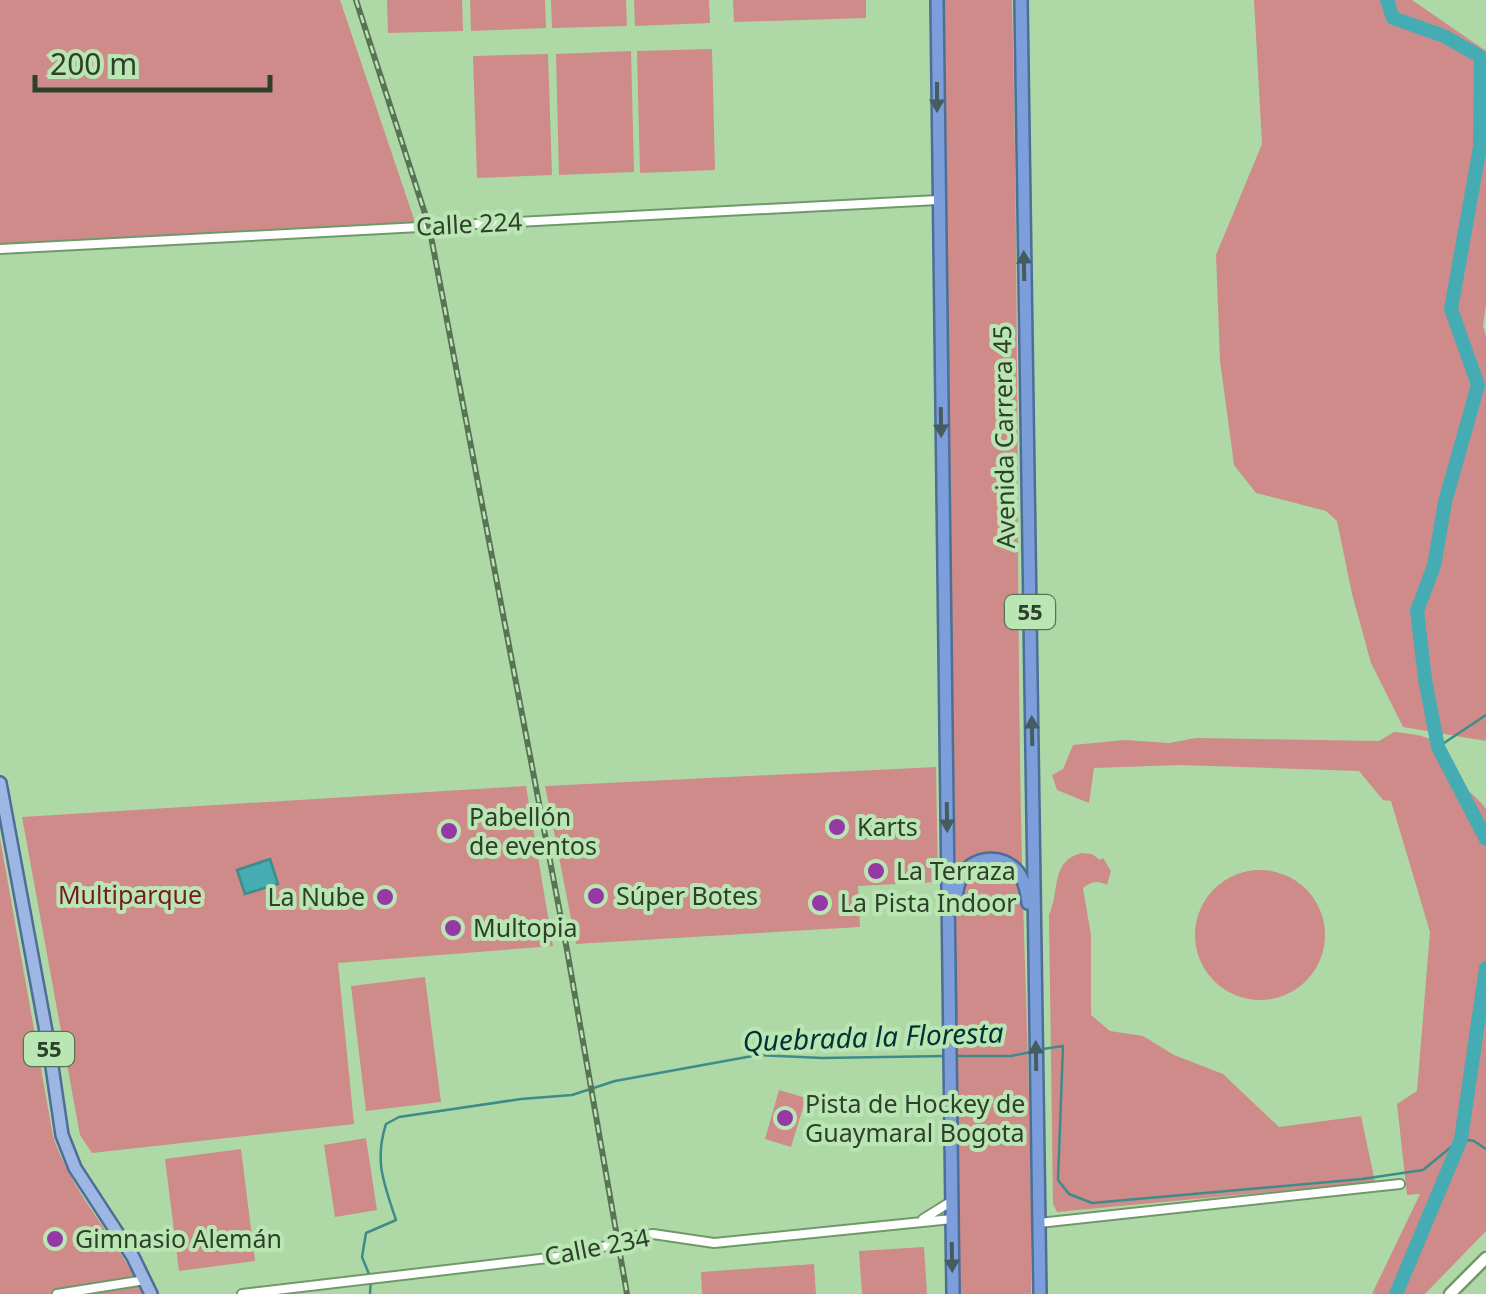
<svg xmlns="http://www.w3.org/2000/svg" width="1486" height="1294" font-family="'Noto Sans',sans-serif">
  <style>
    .green { fill: #cf8b89 }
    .water { fill: #45acb3; stroke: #3e8c8a; stroke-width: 2.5 }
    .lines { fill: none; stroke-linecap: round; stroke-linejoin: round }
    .stream { stroke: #3e8c8a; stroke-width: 2.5 }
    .river { stroke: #45acb3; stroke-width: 14 }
    .minor-casing { stroke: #70996a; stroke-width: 12 }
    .secondary-casing { stroke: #70996a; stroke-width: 15 }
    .primary-casing { stroke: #4c6e97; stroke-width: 16 }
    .trunk-casing { stroke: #4c6e97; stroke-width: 16 }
    .minor { stroke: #fff; stroke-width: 8 }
    .secondary { stroke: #fff; stroke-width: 10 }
    .primary { stroke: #9db6e3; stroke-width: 11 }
    .trunk { stroke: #7c9eda; stroke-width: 11 }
    .rail-casing { stroke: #597355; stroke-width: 6 }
    .rail { stroke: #bae6b4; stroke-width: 2.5; stroke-dasharray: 8; stroke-linecap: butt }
    .oneway { fill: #455c60 }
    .poi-dot { fill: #953aa5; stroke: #bae6b4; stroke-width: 4 }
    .labels { text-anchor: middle; stroke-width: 8; stroke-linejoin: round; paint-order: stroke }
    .shield { fill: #bae6b4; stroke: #587255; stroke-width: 2.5 }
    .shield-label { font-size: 22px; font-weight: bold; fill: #2e402c }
    .street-label { font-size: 25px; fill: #2e402c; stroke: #bae6b4 }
    .poi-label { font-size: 25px; fill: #2e402c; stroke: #bae6b4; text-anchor: start }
    .park-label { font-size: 25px; fill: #751b22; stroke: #bae6b4 }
    .water-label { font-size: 28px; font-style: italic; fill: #003235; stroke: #bae6b4 }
  </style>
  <rect width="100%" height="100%" fill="#aed9a7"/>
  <path class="green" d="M0 0H340L416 225 0 245Z
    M387 0H462L463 31 388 33Z
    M470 0H545L546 28 471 31Z
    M551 0H626L627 26 552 28Z
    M634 0H709L710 23 635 26Z
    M733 0H866V18L734 22Z
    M942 0H1012C1019 272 1016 545 1021 817 1024 976 1033 1135 1031 1294H958L956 908Z
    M1254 0H1412L1486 51V305L1483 326 1486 336V741L1403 727 1371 663 1352 594 1337 521 1326 511 1256 493 1234 465 1220 361 1216 255 1262 144Z
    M712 49 715 170 640 173 637 51Z
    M631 51 634 172 559 175 556 54Z
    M548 54 552 175 477 178 473 56Z
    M1394 732C1455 737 1433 750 1464 786 1471 794 1480 800 1486 809V1231L1425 1294H1372L1420 1194 1407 1195 1397 1104 1417 1091 1430 932 1391 801 1383 800 1359 771 1180 765 1094 768 1089 803 1057 790 1052 775 1063 769 1073 745 1125 740 1169 743 1196 738 1379 741Z
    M936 767 938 882 858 886 860 927 576 944 545 786Z
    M526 786 553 946 338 963 354 1124 92 1153 80 1135 22 817Z
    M0 838 53 1136C72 1195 118 1238 143 1294H0Z
    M1081 853 1092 854 1100 860 1103 858 1111 871 1107 885C1098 880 1091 881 1083 888L1091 935V1015L1110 1031 1143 1036 1174 1055 1223 1074 1279 1127 1361 1116 1375 1182 1057 1212 1053 1204 1049 915C1060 891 1050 862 1081 853Z
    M1195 935a65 65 0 1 1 130 0a65 65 0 1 1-130 0Z
    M425 977 441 1102 366 1111 351 986Z
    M779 1090 806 1098 791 1147 765 1139Z
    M366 1138 377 1210 335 1217 324 1145Z
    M241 1149 255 1261 179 1271 165 1159Z
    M924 1247 927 1294H862L859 1251Z
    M814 1264 816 1294H702L701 1272Z"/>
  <path class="water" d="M270 859 278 884 245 894 237 870Z"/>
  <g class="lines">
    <path class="stream" d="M1438 747 1486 715
      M1043 1049 1063 1046 1058 1180 1069 1194 1092 1203 1362 1179 1423 1170 1461 1139 1474 1141 1486 1149
      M954 1056H1011L1031 1052
      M370 1294 371 1279 362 1257 366 1233 396 1220C384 1184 374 1161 386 1124L399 1117 521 1099 572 1095 615 1081 758 1055 822 1058 946 1056"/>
    <path class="river" d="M1387 0 1393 18 1444 36 1481 57 1480 147 1451 309 1478 385 1445 502 1434 566 1417 611 1425 679 1438 747 1486 839
      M1396 1294 1461 1139 1486 968"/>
    <defs>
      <path id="minor" d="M0 249 938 200
        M923 1219 952 1201
        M1039 1223 1400 1184
        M57 1294 145 1280
        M242 1294 582 1254 635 1236 653 1234 714 1243 952 1219"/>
      <path id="secondary" d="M1450 1294 1486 1258"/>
      <path id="primary" d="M0 783 50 1053 62 1135 75 1168 133 1257 151 1294"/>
      <path id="trunk" d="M937 0 953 1294
        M1021 0 1040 1294
        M954 907C956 896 957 885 962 875 974 855 1004 854 1018 872 1025 881 1027 892 1028 903"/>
    </defs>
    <use href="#minor" class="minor-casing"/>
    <use href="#secondary" class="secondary-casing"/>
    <use href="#primary" class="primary-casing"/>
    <use href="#trunk" class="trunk-casing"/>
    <use href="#minor" class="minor"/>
    <use href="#secondary" class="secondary"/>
    <use href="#primary" class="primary"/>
    <use href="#trunk" class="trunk"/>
    <defs>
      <path id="rail" d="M356 0 429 226 567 950 627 1294"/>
    </defs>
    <use href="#rail" class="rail-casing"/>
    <use href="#rail" class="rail"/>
  </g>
  <defs><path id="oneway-solid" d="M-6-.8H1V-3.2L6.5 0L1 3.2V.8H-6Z" transform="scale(2.5)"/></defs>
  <g class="oneway">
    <use href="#oneway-solid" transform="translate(937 97) rotate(90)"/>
    <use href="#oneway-solid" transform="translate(1024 266) rotate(-91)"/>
    <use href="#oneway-solid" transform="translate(941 422) rotate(89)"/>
    <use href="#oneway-solid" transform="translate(1032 731) rotate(-91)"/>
    <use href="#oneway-solid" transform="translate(947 817) rotate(89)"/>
    <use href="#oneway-solid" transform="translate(1036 1056) rotate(-91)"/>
    <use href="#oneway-solid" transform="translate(952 1257) rotate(89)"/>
  </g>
  <g class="poi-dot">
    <circle cx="837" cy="827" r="10"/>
    <circle cx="449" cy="831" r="10"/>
    <circle cx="876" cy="871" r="10"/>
    <circle cx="596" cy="896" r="10"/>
    <circle cx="385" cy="897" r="10"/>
    <circle cx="820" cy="903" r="10"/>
    <circle cx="453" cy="928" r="10"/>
    <circle cx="785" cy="1118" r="10"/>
    <circle cx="55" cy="1239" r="10"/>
  </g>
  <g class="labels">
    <g class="shield">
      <rect x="1005" y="595" width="50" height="34" rx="8"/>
      <rect x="24" y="1032" width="50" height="34" rx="8"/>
    </g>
    <g class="shield-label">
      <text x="1030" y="620">55</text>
      <text x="49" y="1057">55</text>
    </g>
    <g class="street-label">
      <text transform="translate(469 224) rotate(-3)" y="9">Calle 224</text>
      <text transform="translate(1004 437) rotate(-91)" y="9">Avenida Carrera 45</text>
      <text transform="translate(597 1247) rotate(-11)" y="9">Calle 234</text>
    </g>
    <g class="poi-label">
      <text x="469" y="826">Pabellón<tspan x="469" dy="29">de eventos</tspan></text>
      <text x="857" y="836">Karts</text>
      <text x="896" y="880">La Terraza</text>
      <text x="616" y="905">Súper Botes</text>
      <text x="365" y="906" text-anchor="end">La Nube</text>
      <text x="840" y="912">La Pista Indoor</text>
      <text x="473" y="937">Multopia</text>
      <text x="805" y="1113">Pista de Hockey de<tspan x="805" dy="29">Guaymaral Bogota</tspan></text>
      <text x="75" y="1248">Gimnasio Alemán</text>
    </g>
    <g class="park-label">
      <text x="130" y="904">Multiparque</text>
    </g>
    <g class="water-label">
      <text transform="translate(873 1037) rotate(-2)" y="10">Quebrada la Floresta</text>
    </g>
  </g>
  <path d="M35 75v15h235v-15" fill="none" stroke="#2e402c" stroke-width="5"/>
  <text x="50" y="75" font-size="30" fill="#2e402c" stroke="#bae6b4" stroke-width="8" paint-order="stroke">200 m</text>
</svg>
